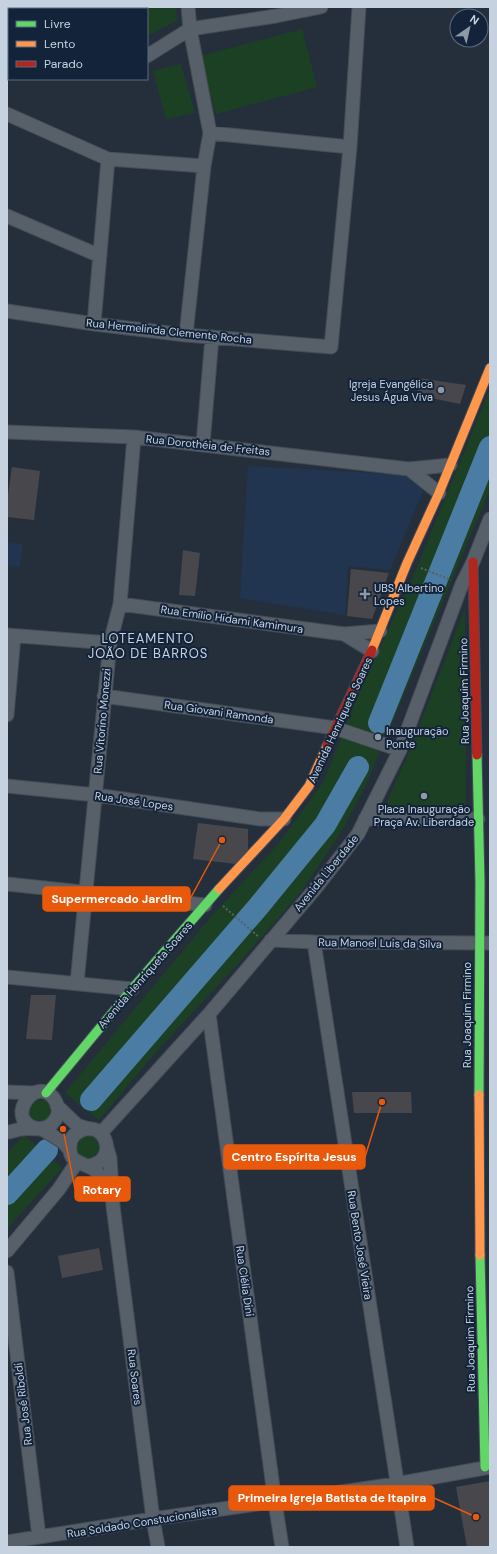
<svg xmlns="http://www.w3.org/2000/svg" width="497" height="1554" font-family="'DM Sans',sans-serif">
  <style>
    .built { fill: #213550 }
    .green { fill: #1c4023 }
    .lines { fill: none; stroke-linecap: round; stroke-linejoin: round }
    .river { stroke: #4a7ca4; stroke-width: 22 }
    .building { fill: #48484c }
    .street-casing { stroke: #444c57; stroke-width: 15 }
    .fast-casing { stroke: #444c57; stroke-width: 11 }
    .slow-casing { stroke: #444c57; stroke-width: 11 }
    .jam-casing { stroke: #444c57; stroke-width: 11 }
    .path { stroke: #575f67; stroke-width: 2; stroke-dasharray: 2 2; stroke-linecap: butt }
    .street { stroke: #575f68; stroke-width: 13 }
    .fast { stroke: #63d668; stroke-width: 9 }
    .slow { stroke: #ff974d; stroke-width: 9 }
    .jam { stroke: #b3261e; stroke-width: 9 }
    .poi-dot { fill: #8e99a7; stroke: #13243a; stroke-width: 1.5 }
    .labels { text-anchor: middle; stroke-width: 4; stroke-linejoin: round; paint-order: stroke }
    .street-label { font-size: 11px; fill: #c7d2e1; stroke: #13243a }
    .poi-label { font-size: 11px; fill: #c7d2e1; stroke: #13243a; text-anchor: start }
    .quarter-label { font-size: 13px; letter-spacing: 1px; fill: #c7d2e1; stroke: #13243a }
    .leader { fill: none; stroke: #e8590c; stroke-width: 1.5 }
    .callout-dot { fill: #e8590c; stroke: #13243a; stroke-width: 1.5 }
    .callout { fill: #e8590c; stroke: #e8590c; stroke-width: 1.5 }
    .callout-label { font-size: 12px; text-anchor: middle; font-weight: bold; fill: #fff }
  </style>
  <rect width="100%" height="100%" fill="#252f3c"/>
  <path class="built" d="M248 466 410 475 420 481 423 491 390 570 348 566 345 615 240 598Z
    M7 542 23 544 20 567 7 565Z"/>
  <path class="green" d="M115 7H175L178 20 147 36V9H114Z
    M302 29 317 87 216 114 200 56Z
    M181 64 195 113 166 119 153 71Z
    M490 389V489L366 785 341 832 301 892 246 955 155 1053 99 1120 65 1093 210 918 280 842 324 781 361 689 416 570Z
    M465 608 466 809 383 810 409 753Z
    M29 1111a11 11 0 1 1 22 0a11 11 0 1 1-22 0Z
    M24 1135 62 1168 7 1229V1154Z
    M77 1147a11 11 0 1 1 22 0a11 11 0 1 1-22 0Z"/>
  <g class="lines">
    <path class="river" d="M379 723 490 447
      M91 1100 258 907 325 825 358 767
      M7 1194 47 1150"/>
  </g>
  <path class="building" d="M418 378 466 385 460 404 417 395Z
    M12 467 40 471 34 520 7 517V501Z
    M183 550 200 553 195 596 179 595Z
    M351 569 389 573 372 619 347 616Z
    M198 823 248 829V851L236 864 193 859Z
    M31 995H56L52 1040 26 1039Z
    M352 1092H411L412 1113H354Z
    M99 1248 103 1270 62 1278 58 1256Z
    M490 1481V1547H467L456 1487Z"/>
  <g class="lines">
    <defs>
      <path id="street" d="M7 21 9 22
        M147 56 190 29 276 16 321 7
        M7 114 108 159 204 166
        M210 133 350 147
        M7 216 100 256
        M7 311 94 324 186 335 331 347 350 147 359 7
        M94 324 108 159
        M186 335 204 166 210 133 190 29 188 7
        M7 432 134 437 409 469 450 465
        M203 444 212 337
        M409 469 439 493
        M120 604 344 634 380 631
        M344 634 372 651
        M7 635 110 643
        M104 696 335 728 400 750
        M7 715 14 636
        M7 786 96 795 260 819H284
        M365 819H478
        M7 884 205 905
        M271 940 314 942 490 943
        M314 942 407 1547
        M7 977 132 989
        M77 983 110 643 120 604 134 437
        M209 1014 275 1502 282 1547
        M7 1092 34 1093
        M57 1106 77 1125 89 1129
        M42 1129 63 1142 70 1150
        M9 1132C13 1131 17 1130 21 1129 34 1127 47 1133 55 1120 59 1115 59 1108 56 1102 38 1069 0 1122 39 1129
        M101 1133 209 1014 315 889 358 834 400 750 462 584 473 562 490 519
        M107 1148 110 1158 113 1206 153 1519 158 1547
        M88 1166C121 1161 105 1118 80 1131 74 1134 70 1139 70 1146 68 1165 86 1162 96 1171 103 1178 106 1186 109 1195
        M7 1251 59 1189 77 1162
        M7 1272 39 1537
        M7 1542 153 1519 396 1484 490 1467"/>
      <path id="fast" d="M477 755 480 882 479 1095
        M46 1093 132 989 219 889
        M480 1255 485 1467"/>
      <path id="slow" d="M372 650 407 563 439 493 490 368
        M219 889 284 819 309 786 327 746
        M479 1095 480 1255"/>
      <path id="jam" d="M473 562 477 755
        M327 746 372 650"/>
    </defs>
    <use href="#street" class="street-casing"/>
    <use href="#fast" class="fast-casing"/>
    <use href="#slow" class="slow-casing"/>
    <use href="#jam" class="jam-casing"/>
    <path class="path" d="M421 568 451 580
      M223 906 259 937"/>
    <use href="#street" class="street"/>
    <use href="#fast" class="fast"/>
    <use href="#slow" class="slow"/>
    <use href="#jam" class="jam"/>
  </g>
  <g class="poi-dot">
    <circle cx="441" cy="390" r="4"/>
    <path d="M363 588h4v4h4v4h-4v4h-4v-4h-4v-4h4z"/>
    <circle cx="378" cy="737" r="4"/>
    <circle cx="424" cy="796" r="4"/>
  </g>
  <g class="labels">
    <g class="street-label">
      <text transform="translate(169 331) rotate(6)" y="4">Rua Hermelinda Clemente Rocha</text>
      <text transform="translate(208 445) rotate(6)" y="4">Rua Dorothéia de Freitas</text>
      <text transform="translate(232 619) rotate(8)" y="4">Rua Emílio Hidami Kamimura</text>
      <text transform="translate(464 691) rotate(-91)" y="4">Rua Joaquim Firmino</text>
      <text transform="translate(219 712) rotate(8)" y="4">Rua Giovani Ramonda</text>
      <text transform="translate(340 720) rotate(-65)" y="4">Avenida Henriqueta Soares</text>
      <text transform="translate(102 721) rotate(-85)" y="4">Rua Vitorino Monezzi</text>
      <text transform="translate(134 801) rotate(8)" y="4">Rua José Lopes</text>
      <text transform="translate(326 873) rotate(-51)" y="4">Avenida Liberdade</text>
      <text transform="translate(380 943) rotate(1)" y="4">Rua Manoel Luis da Silva</text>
      <text transform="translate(145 975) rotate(-49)" y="4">Avenida Henriqueta Soares</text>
      <text transform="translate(467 1015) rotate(-90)" y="4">Rua Joaquim Firmino</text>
      <text transform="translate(360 1245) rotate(81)" y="4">Rua Bento José Vieira</text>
      <text transform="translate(245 1281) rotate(82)" y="4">Rua Clélia Dini</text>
      <text transform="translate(470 1339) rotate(-91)" y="4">Rua Joaquim Firmino</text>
      <text transform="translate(135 1377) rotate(83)" y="4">Rua Soares</text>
      <text transform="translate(23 1404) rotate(-97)" y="4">Rua José Riboldi</text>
      <text transform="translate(142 1522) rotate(-9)" y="4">Rua Soldado Constucionalista</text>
    </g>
    <g class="poi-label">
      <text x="433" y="388" text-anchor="end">Igreja Evangélica<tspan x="433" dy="13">Jesus Água Viva</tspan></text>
      <text x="374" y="592">UBS Albertino<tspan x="374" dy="13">Lopes</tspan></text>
      <text x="386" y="735">Inauguração<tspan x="386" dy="13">Ponte</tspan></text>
      <text x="424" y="813" text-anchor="middle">Placa Inauguração<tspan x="424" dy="13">Praça Av. Liberdade</tspan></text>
    </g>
    <g class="quarter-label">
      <text x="148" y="643">LOTEAMENTO<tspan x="148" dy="15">JOÃO DE BARROS</tspan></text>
    </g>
  </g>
  <path class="leader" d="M222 840L190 899M382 1102L365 1157M63 1129L75 1189M476 1517L434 1498"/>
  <g class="callout-dot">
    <circle cx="222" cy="840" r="4"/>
    <circle cx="382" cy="1102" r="4"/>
    <circle cx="63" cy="1129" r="4"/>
    <circle cx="476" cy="1517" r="4"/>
  </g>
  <g class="callout">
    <rect x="43" y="887" width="147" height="24" rx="4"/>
    <rect x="224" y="1145" width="141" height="24" rx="4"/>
    <rect x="75" y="1177" width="55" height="24" rx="4"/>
    <rect x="229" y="1486" width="205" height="24" rx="4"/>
  </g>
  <g class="callout-label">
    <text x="117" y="903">Supermercado Jardim</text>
    <text x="294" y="1161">Centro Espírita Jesus</text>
    <text x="102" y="1194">Rotary</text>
    <text x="332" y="1502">Primeira Igreja Batista de Itapira</text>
  </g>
  <rect width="497" height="1554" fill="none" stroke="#c7d2e1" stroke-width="16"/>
  <rect x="8" y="8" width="140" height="72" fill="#13243a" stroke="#5b6a7d"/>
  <rect x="16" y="21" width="20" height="6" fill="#63d668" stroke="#5b6a7d"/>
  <text x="44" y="28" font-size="12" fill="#c7d2e1">Livre</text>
  <rect x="16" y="41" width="20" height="6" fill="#ff974d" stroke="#5b6a7d"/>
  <text x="44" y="48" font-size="12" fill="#c7d2e1">Lento</text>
  <rect x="16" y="61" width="20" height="6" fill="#b3261e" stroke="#5b6a7d"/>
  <text x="44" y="68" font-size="12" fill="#c7d2e1">Parado</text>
  <g transform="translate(469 28) rotate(34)"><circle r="19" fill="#13243a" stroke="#5b6a7d"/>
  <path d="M0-3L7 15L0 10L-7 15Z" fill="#8e99a7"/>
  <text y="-6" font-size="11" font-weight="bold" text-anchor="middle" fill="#c7d2e1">N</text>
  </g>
</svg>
